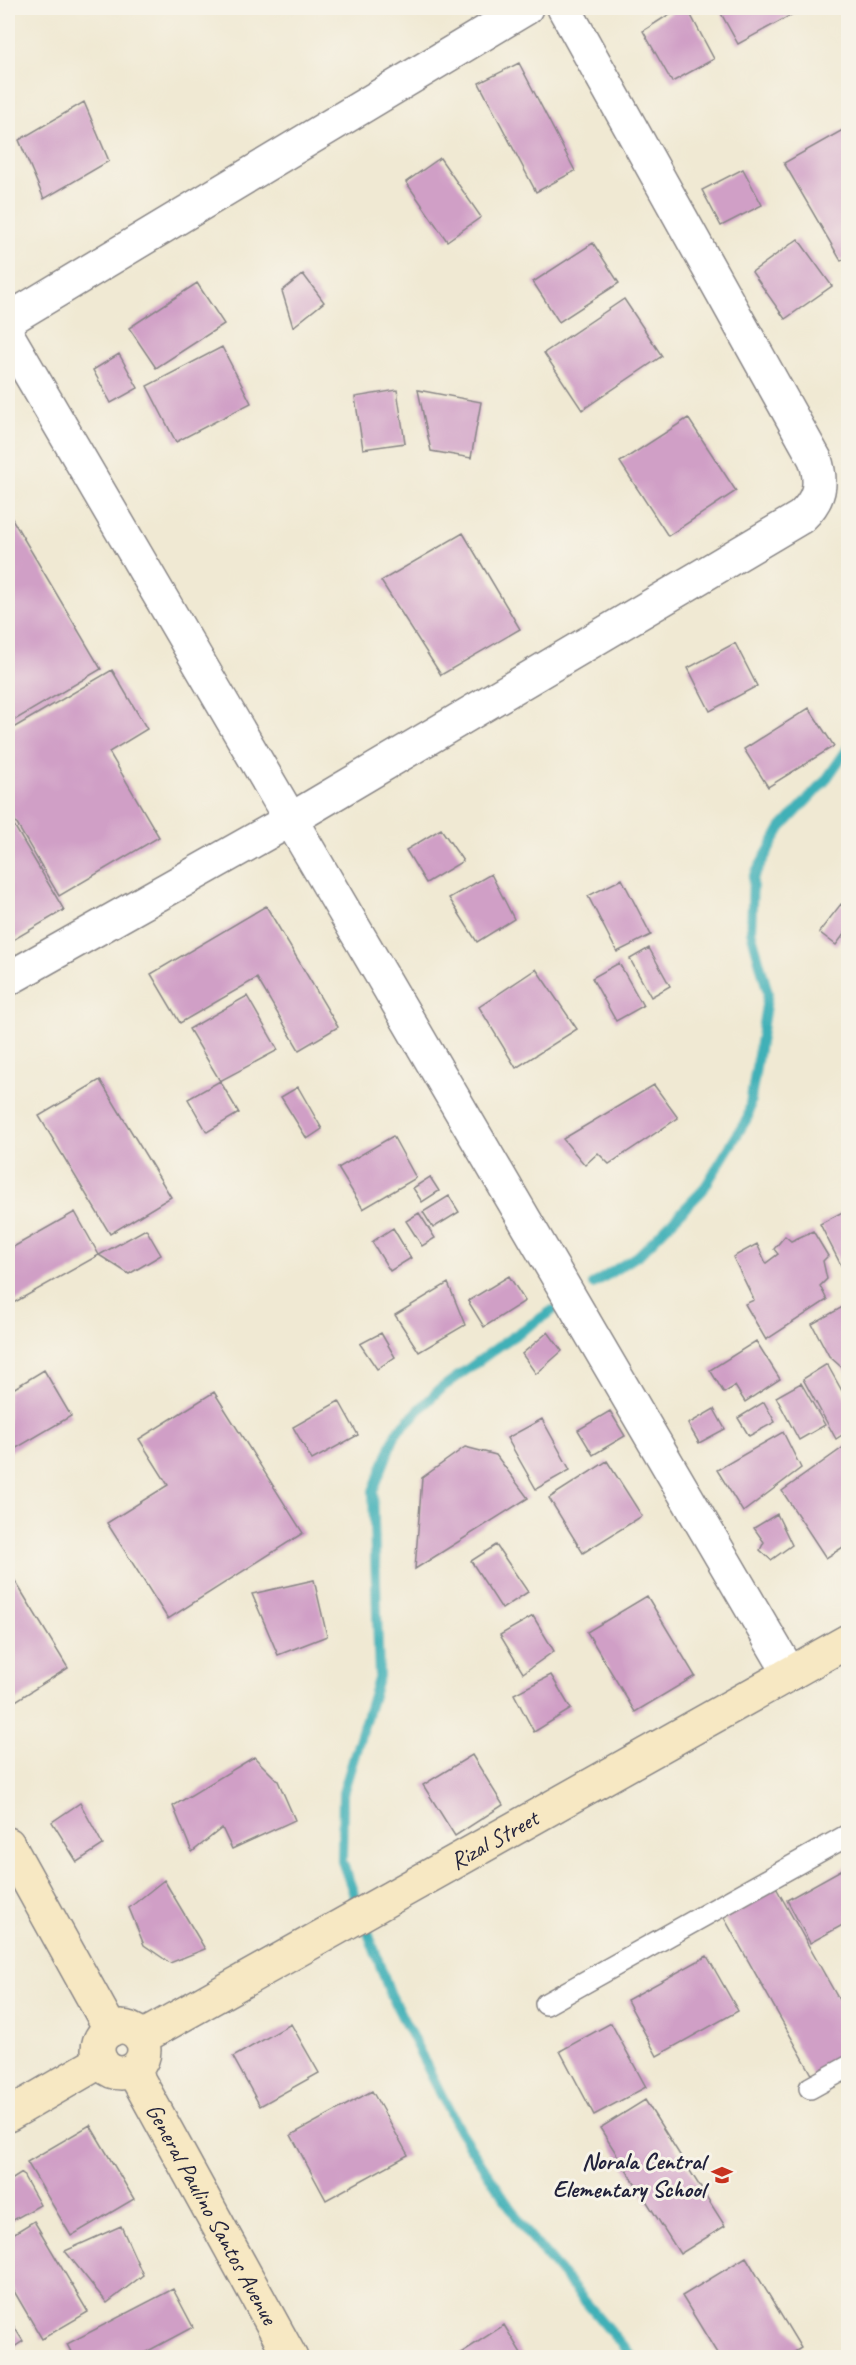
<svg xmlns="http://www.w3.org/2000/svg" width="856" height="2365" font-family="Caveat,sans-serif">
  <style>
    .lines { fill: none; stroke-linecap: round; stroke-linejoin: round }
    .stream { stroke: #3fb0b7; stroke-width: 10 }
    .building { fill: #d09fc6 }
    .lane-casing { stroke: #898687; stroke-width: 24 }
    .street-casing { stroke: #898687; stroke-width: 36 }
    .secondary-casing { stroke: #898687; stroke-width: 36 }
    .lane { stroke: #fff; stroke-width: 21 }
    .street { stroke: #fff; stroke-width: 33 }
    .secondary { stroke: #f7e8c3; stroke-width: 33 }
    .labels { text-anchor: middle; stroke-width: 6; stroke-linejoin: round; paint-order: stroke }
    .street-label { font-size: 24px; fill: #22223b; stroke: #f7f3e8 }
    .poi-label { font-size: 24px; font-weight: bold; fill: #22223b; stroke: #f7f3e8; text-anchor: end }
  </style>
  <rect width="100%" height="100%" fill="#f7f3e8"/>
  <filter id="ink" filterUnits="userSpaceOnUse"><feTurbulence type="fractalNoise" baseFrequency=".0167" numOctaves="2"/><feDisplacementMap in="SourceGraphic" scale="12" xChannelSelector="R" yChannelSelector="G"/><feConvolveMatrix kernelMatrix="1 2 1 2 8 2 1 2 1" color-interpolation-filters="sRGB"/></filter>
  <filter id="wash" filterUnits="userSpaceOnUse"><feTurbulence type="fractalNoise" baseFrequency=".008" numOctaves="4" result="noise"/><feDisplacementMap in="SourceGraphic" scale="24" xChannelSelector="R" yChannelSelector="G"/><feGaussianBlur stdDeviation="1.35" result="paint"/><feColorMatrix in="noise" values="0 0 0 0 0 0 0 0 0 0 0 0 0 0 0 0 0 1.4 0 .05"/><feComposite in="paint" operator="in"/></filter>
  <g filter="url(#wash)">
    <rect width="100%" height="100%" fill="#f0e9d3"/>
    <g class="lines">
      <path class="stream" d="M593 1284 640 1254 703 1190 748 1117 768 993 751 931 753 878 781 828 825 781 848 748
        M553 1310 502 1344 439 1390 396 1433 373 1491 379 1676 343 1793 342 1861 390 1993 459 2130 528 2234 633 2358"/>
    </g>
    <g id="blocks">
      <path class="building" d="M8 8H20L11 13Z
        M679 8H687L714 59 672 82 643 31Z
        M718 8H804L738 44Z
        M519 63 575 171 536 192 479 83Z
        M84 102 109 161 44 199 19 140Z
        M848 127V256L841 261 784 163Z
        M440 158 481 217 447 241 406 182Z
        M743 169 762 205 721 226 702 190Z
        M798 239 832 286 785 319 752 272Z
        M593 243 619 283 559 322 533 282Z
        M303 274 324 302 293 327 282 291Z
        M197 283 224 324 156 368 129 328Z
        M624 299 662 356 582 410 544 353Z
        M222 347 251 403 176 442 147 386Z
        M119 354 138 388 111 403 93 370Z
        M397 390 405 443 363 449 355 397Z
        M418 390 481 402 471 458 431 451Z
        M688 418 736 491 668 536 620 462Z
        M8 512 101 669 8 724Z
        M463 533 520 629 441 675 381 581Z
        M735 643 757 686 710 711 688 668Z
        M112 670 147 729 109 752 159 837 59 896 8 809V731Z
        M809 708 834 746 768 787 744 749Z
        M8 815 64 910 8 943Z
        M441 829 463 861 426 883 406 850Z
        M491 874 514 919 477 942 449 898Z
        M622 879 651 935 617 952 588 896Z
        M841 904 848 910V929L836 945 819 932Z
        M266 906 338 1027 299 1050 257 978 180 1023 151 974Z
        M649 948 670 986 651 997 630 959Z
        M619 963 643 1006 616 1021 592 978Z
        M536 969 577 1029 516 1068 479 1007Z
        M247 996 278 1050 220 1081 189 1029Z
        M100 1080 171 1197 110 1234 39 1116Z
        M220 1081 239 1113 207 1132 188 1099Z
        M654 1085 678 1118 609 1164 598 1153 585 1165 563 1139Z
        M298 1087 322 1129 307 1139 281 1097Z
        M393 1136 416 1178 363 1209 338 1168Z
        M430 1177 439 1191 422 1202 413 1188Z
        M449 1196 459 1212 433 1228 423 1212Z
        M848 1209V1268L844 1271 820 1224Z
        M75 1212 99 1255 8 1306V1250Z
        M419 1213 435 1238 422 1246 406 1221Z
        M393 1228 411 1258 390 1271 372 1242Z
        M146 1229 161 1255 129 1274 99 1255Z
        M813 1231 828 1256 823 1261 827 1279 820 1286 827 1300 766 1340 745 1304 754 1300 733 1257 757 1244 766 1263 778 1254 774 1249 785 1236 791 1241Z
        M509 1276 525 1301 484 1327 468 1301Z
        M448 1283 465 1325 419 1352 395 1315Z
        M848 1304V1373L829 1356 812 1324Z
        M548 1332 562 1351 536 1374 522 1354Z
        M381 1333 395 1357 377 1369 360 1344Z
        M756 1341 780 1379 745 1402 735 1386 724 1393 710 1370Z
        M827 1364 846 1398 848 1397V1431L836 1439 803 1379Z
        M44 1370 71 1416 8 1453V1392Z
        M801 1383 825 1425 799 1440 776 1397Z
        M214 1392 303 1533 168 1619 107 1523 168 1485 139 1439Z
        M339 1401 358 1435 312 1460 293 1427Z
        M764 1402 775 1422 749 1436 738 1418Z
        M714 1409 725 1429 699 1443 688 1424Z
        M610 1411 625 1436 593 1455 578 1430Z
        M542 1419 570 1470 536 1489 507 1438Z
        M783 1432 801 1468 743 1512 717 1470Z
        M848 1444V1544L826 1558 782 1491Z
        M465 1447 496 1455 528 1498 415 1569 422 1478Z
        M607 1461 642 1516 583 1553 549 1498Z
        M777 1514 792 1545 771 1560 760 1550 764 1542 754 1528Z
        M496 1545 528 1592 502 1609 471 1561Z
        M12 1576 68 1668 11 1704 8 1697V1578Z
        M314 1580 327 1636 278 1655 252 1594Z
        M647 1596 695 1676 635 1712 587 1632Z
        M533 1616 554 1651 523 1673 500 1635Z
        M551 1675 571 1709 534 1732 514 1694Z
        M472 1755 503 1805 455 1836 423 1785Z
        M254 1757 278 1781 295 1820 232 1849 222 1828 192 1852 173 1806Z
        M80 1803 103 1845 77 1862 52 1822Z
        M848 1866V1922L810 1943 787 1900Z
        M164 1880 205 1949 170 1963 144 1945 129 1908Z
        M774 1884 848 2016V2059L814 2078 722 1914Z
        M707 1956 738 2011 657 2056 627 2000Z
        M611 2023 646 2087 594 2115 560 2051Z
        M291 2024 319 2073 260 2106 233 2057Z
        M372 2091 408 2155 326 2200 291 2135Z
        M645 2100 725 2226 680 2254 600 2128Z
        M90 2125 134 2199 71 2236 27 2162Z
        M22 2173 40 2205 8 2223V2182Z
        M34 2221 88 2312 42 2339 8 2281V2237Z
        M121 2226 143 2275 107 2303 65 2251Z
        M746 2257 801 2348 785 2358H720L682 2296Z
        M173 2289 193 2327 135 2358H74L67 2344Z
        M8 2317 23 2341 8 2351Z
        M504 2325 524 2358H453Z"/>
    </g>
  </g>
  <g filter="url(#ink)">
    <use href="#blocks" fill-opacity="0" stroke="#898687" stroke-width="1.5"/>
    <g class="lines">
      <defs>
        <path id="lane" d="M546 2004 848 1835
          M810 2088 848 2067"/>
        <path id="street" d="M8 320 526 8
          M8 336 790 1674
          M8 979 290 820 801 517C820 499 823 484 815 459L564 8"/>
        <g id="secondary">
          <path d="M8 1844 111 2030"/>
          <circle cx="121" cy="2050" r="23"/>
          <path id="s1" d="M141 2038 848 1641"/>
          <path id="s2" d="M133 2070 291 2358"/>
          <path d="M8 2115 101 2061"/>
        </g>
      </defs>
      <use href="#lane" class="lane-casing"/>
      <use href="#street" class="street-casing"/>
      <use href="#secondary" class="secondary-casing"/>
      <use href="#lane" class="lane"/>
      <use href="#street" class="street"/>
      <use href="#secondary" class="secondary"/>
    </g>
  </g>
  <defs>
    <symbol id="school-bare" viewBox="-9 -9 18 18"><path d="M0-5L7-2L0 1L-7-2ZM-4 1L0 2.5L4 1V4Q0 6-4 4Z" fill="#c8321e" stroke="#f7f3e8" stroke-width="2.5" paint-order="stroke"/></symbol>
  </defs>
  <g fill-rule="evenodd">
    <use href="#school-bare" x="707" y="2160" width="30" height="30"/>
  </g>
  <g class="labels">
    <g class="street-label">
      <text dy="8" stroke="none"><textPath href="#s1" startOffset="405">Rizal Street</textPath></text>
      <text dy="8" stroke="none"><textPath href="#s2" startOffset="164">General Paulino Santos Avenue</textPath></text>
    </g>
    <g class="poi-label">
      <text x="705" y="2169">Norala Central<tspan x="705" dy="28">Elementary School</tspan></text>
    </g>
  </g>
  <rect width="856" height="2365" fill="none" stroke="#f7f3e8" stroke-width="30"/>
</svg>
